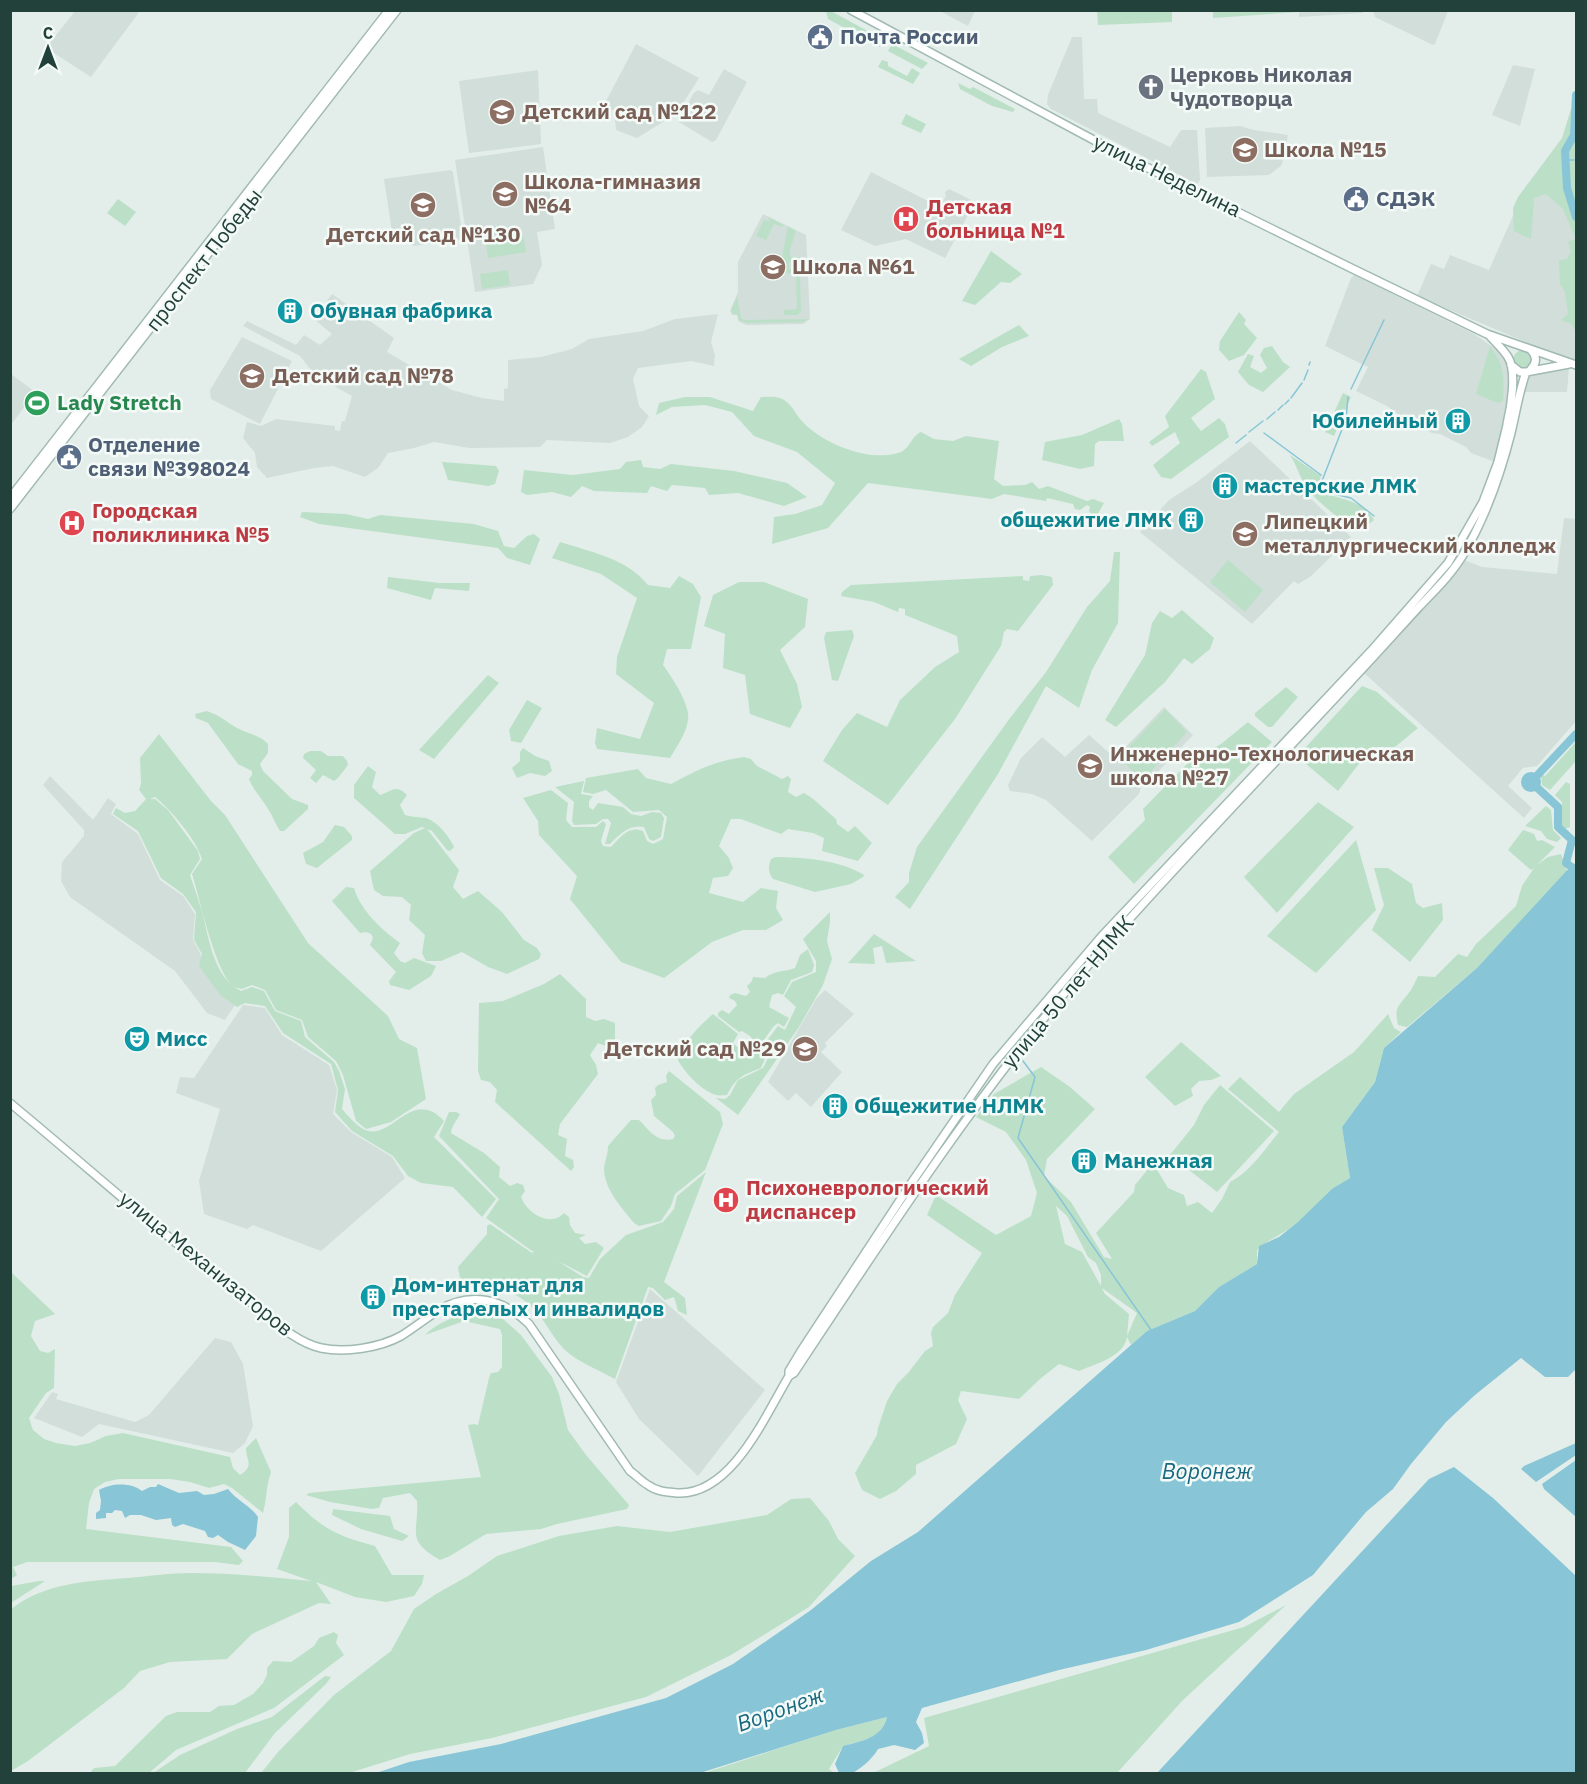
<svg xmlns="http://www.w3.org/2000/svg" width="1587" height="1784" font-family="'IBM Plex Sans',sans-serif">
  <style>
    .built { fill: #d1ded9 }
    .green { fill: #bbe0c7; fill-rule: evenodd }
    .water { fill: #88c5d6 }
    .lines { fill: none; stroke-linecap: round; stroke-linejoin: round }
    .stream { stroke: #88c5d6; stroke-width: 1.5 }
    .river { stroke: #88c5d6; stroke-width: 8 }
    .secondary-casing { stroke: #a1bab3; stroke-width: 10 }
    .secondary { stroke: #fff; stroke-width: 7 }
    .labels { text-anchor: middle; stroke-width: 5; stroke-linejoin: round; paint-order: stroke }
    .service-label { font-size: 21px; font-weight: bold; fill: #4e5e75; stroke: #f4faf7; text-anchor: start }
    .worship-label { font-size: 21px; font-weight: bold; fill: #5b616d; stroke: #f4faf7; text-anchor: start }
    .education-label { font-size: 21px; font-weight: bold; fill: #785e54; stroke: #f4faf7; text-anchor: start }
    .street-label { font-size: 21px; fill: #21413a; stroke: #f4faf7 }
    .health-label { font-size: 21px; font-weight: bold; fill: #be3a42; stroke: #f4faf7; text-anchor: start }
    .culture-label { font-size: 21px; font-weight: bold; fill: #0d838f; stroke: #f4faf7; text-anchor: start }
    .leisure-label { font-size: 21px; font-weight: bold; fill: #27864d; stroke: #f4faf7; text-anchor: start }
    .water-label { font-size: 22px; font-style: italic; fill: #176881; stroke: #f4faf7 }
  </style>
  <rect width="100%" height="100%" fill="#e3eeea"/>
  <path class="built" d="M75 11H140L91 77 46 48Z
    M940 11H975L968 26Z
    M1299 11H1365L1362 13 1299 17Z
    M1373 11V10L1448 11 1435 44 1433 45 1375 17Z
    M1072 37H1082L1084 99H1097L1098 113 1170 147 1181 130H1197L1200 180 1197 184 1051 109 1047 104 1048 95Z
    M636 44 699 78 676 114 637 138 616 130 614 111 604 105Z
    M1513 65 1535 69 1520 126 1492 115Z
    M724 69 747 82 716 140 712 142 679 122 693 94 698 90 709 95Z
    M538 70 541 144 469 153 459 81Z
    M1240 126 1254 130 1288 135 1282 165 1269 175 1207 177 1205 128Z
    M543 147 555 229 537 232 542 265 533 284 475 292 455 160Z
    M450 170 453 172 463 239 414 246 392 232 384 179Z
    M871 172 930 202 935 207H940L946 196 945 192 949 189 975 202 945 258 906 239 875 246 841 230Z
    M1527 184 1566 196 1576 229V355L1575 360 1556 355 1417 296 1431 264 1444 269 1450 255 1489 270Z
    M763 214 806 235 810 319 803 324 746 325 738 321 737 315H732L730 311 738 292V262Z
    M1354 275 1474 334 1499 351 1506 360 1509 368 1510 386 1495 462 1471 453 1466 447 1440 434 1432 433 1396 413 1387 406 1356 391 1368 367 1325 346 1351 278Z
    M332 294 394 338 387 352 452 390 482 398 504 401V389L508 388V360L541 357 572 349 589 339 643 331 675 319 718 314 711 342 715 355 714 366 691 361 638 368 633 379 639 406 649 416 642 427 628 437 610 443 547 440 540 447 469 448 434 442 414 448 388 453 378 468 365 477 333 466 314 468 267 478 257 467 255 453 243 438 247 422 261 426 276 419 335 426V430L340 431 342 421H345L352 396 315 375 300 356 243 326 247 321 296 345 304 335 320 345 332 334 314 319Z
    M242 337 292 361 260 424 211 399 210 390Z
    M1558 368H1569L1567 392H1520L1526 378 1537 372Z
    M11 374 35 392 11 425 10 424Z
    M1250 441 1351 537 1310 577 1298 584 1294 581 1252 624 1140 532 1169 500 1197 482Z
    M1564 518 1576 519V721L1537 766 1523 768 1508 786 1532 808 1524 818 1363 672 1464 560 1482 567 1557 574Z
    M1164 707 1193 735 1153 777 1150 774 1142 783 1139 794 1092 841 1046 800 1032 794 1010 791 1008 785 1021 758 1042 737 1065 757 1089 735 1115 758Z
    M50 776 93 820 108 798 116 804 111 814 138 834 160 880 183 896 195 914 193 940 224 998 235 1005 225 1020 207 1013 175 971 70 897 61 881 62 862 84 836V830L43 785Z
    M825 990 854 1014 825 1043 827 1046 821 1052 842 1072 811 1107 796 1093 788 1101 768 1082 816 999Z
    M243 1005 265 1008 282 1035 329 1065 337 1090 333 1114 351 1132 392 1157 405 1178 321 1251 253 1225 247 1229 204 1214 199 1181 220 1109 176 1093 180 1077 194 1078Z
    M650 1289 765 1390 698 1476 639 1419 616 1382Z
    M215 1338 231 1342 243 1364 253 1426 245 1443 233 1453 99 1424 82 1437 34 1418 52 1392 58 1394 56 1399 135 1422 149 1415Z"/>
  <path class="green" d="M1299 10V12L1213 18V11Z
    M826 11H831L884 40 880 47 863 38 864 36 862 33 860 35 857 34 858 31 857 30 852 32 828 19Z
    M1097 11H1172V22L1098 25Z
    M894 45 928 63 922 69 888 51 890 47Z
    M882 60 888 62V66L907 76 912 68 920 73 913 84 878 67Z
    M958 83 970 89 973 87 1015 109 1013 112 992 106 960 89Z
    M1576 108V332L1571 324 1561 320 1568 314 1565 292 1560 284 1559 260 1567 259 1571 251 1568 242 1576 239 1563 209 1546 194 1534 198 1531 239 1514 231 1513 208 1518 197 1562 138 1571 109Z
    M906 114 926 124 921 133 901 124Z
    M118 199 136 212 125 226 107 213Z
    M768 217 784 225 782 227 774 224 766 240 756 236 764 220 770 222Z
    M788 226 796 231 790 249V257H800L801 259 800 261H789V269H801V273H779Z
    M523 236 526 252 488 258 486 241Z
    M991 251 1022 274 1010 283 1001 282 975 305 962 301Z
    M508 270 510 285 482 289 480 274Z
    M796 276H800L801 312 797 315H784V310L797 309Z
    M737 297 741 318 744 320 808 319 803 322 746 323 739 320 738 315 732 313 731 310Z
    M1239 312 1246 320 1244 324 1257 338 1244 355 1229 361 1219 350 1220 341Z
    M1019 325 1029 336 1002 347 971 366 959 359Z
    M1272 346 1283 362 1290 367 1263 392 1249 385 1238 372 1248 354 1254 356 1250 367 1261 373 1267 368 1260 355 1264 348Z
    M1490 346C1505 366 1504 377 1503 401L1498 403 1476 394Z
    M1513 360a10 10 0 1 1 20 0a10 10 0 1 1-20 0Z
    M1201 369 1206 372 1215 399 1191 418 1201 431 1219 418 1225 424 1229 437 1171 479 1161 477 1153 465 1180 443 1175 432 1152 446 1149 442 1169 427 1165 416Z
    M1343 393 1351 397 1334 436 1325 432Z
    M685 397H710L753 411 761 397C767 397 774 396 780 398 792 403 794 412 801 420 822 444 868 462 898 453 910 450 911 436 921 432L934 439 953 441 966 436 999 441 994 479 1003 486 1025 485 1032 482 1039 489 1048 486 1087 501 1093 499 1104 503 1091 526 1092 515 1089 511 1090 507 1087 505 1080 510 1075 509 1073 504 1047 498 1046 501 1004 494 992 499 868 483 828 528 772 544 774 517 795 514 822 505 835 483 797 452 754 436 732 412 705 405 672 407 656 415 659 403Z
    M1119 419 1122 424 1124 441H1099L1095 444 1094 466 1080 469 1042 460 1045 442 1082 435Z
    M1290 455 1321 476 1318 486C1329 502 1359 494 1374 520L1363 529C1348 528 1316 501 1307 488 1301 480 1296 464 1290 455Z
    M641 460 643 467 660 469 671 464 734 471 787 483 807 497 784 506 738 493 709 495 705 488 672 485 667 491 651 486 647 493 594 491 582 486 571 497 552 492 527 495 521 492 524 470 573 475 620 469 626 462Z
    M442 462 496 466 499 471 495 484 488 486 448 480Z
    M302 512 346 514 368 519 380 515 474 524 498 531 504 546 514 548 527 536 534 534 540 539 530 565 507 558 498 548 319 524 300 517Z
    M560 542C591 552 626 558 648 585L670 588 679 576 693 584 701 597 691 649H667L663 665C671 676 691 705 688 720 686 734 677 746 670 758L597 749 595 743 597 728 640 739 654 703 616 674 617 657 637 598 601 574 552 558Z
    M1114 552H1120L1118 623 1092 670 1079 708 1046 686 998 774 910 909 895 897 909 882V873L917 847 1010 718 1046 672 1087 607 1110 581Z
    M1228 560 1263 590 1245 612 1210 582Z
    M1042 575 1052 577 1053 585 1018 631 1007 629 1004 632 1001 646 955 719 888 805 823 761 842 730 857 713 887 727 900 700 935 667 959 652 957 636 905 615V609L899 608 898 612 874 602 841 596 842 592 851 585 1023 576V580L1029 581 1030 576Z
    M388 577 440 583H470L469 591 435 588 431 600 387 588Z
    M739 582H764L808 599 805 627 780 650 797 684 802 707 790 728 750 714 745 675 723 668 725 634 704 626 713 595Z
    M1182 610 1214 638 1210 649 1192 664 1184 658 1165 682 1116 727 1105 720 1145 655 1152 623 1160 611 1172 618Z
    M852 630 854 636 838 681 832 680 824 638 826 632Z
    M488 675 499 683 434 759 419 750Z
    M1362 686 1377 692 1418 728 1395 747H1372L1338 791 1306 764 1305 748Z
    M1286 687 1298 697 1272 727H1268L1255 716V713Z
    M527 700 542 708 521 743 511 741 509 730Z
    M1165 709 1187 732 1142 781 1119 757Z
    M207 711C219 715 227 722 237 728 248 734 260 735 268 744V753L260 764 263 771 292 799 308 805V809L284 831H280C275 824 273 816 268 809 262 799 253 790 249 779L252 775V771L238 764 208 723 196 718 195 714Z
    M1248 722 1272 742 1134 884 1108 857 1145 820 1143 809 1188 763 1221 744Z
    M159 734 211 801 225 815 308 943 388 1016 399 1039 417 1048 426 1099 391 1122 366 1129 356 1121 343 1075 336 1061 308 1037 302 1020 276 1010 265 990 252 985 242 989C239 988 236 988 233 986 215 971 200 899 192 874L202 859C196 839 171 810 155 797L150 799H155L168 810 198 851 200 859 190 875C194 887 198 899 202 911 209 938 213 977 241 991L252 987 264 991 275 1011 301 1021 305 1037 334 1062 339 1071 345 1089 342 1109C348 1116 355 1124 363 1129 388 1142 406 1098 433 1112 437 1114 441 1118 444 1121L434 1137 496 1199 482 1217 453 1187 421 1183 408 1176 393 1156 352 1131 335 1112 338 1090 331 1064 283 1033 265 1006 245 1003 237 1007 221 996 199 966 202 954 194 940 196 912 183 894 161 878 138 831 113 814 116 808 125 813 135 811 146 799 139 790 141 784 140 758Z
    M1576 742V761L1550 790 1542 785 1541 774 1545 776Z
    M523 748 535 756 549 761 552 771 545 776 530 773 517 778 512 768 520 761V752Z
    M310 751H321L328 756H343L347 761 348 765 338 778 334 781 323 775 316 783 310 778 316 770 303 758 304 754Z
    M744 757 751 759 757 766 782 779 788 776 791 779 788 792 796 797 804 793C814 798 826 811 836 819L837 824 848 832 855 826 872 843 858 861 822 851 824 838 813 833 788 829 781 834 741 819H731L719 846 729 858 733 868 728 876 713 878 709 893 743 902 761 888 778 891 776 908 783 920 766 930H743L712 942 664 978 621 962 570 899 577 876 539 835 538 821 523 798 551 790 568 803 566 820 572 827H596L603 821 606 824 601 841 603 846 611 847C620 837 629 825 643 831L647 841 653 844 663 839 667 817 659 810 633 812 606 790 593 794 583 792 586 778 638 769 646 778 671 784C695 771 717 760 744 757Z
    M368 766 376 772 372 787 380 795C393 791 395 784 407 795L400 805 405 815C412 817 419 817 426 818 438 822 449 836 454 847L450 851 447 850 432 831 427 829 459 870 453 887 463 899 478 891 502 912 524 940 537 948 541 954 539 959 507 974 488 967 462 952 441 961H426L422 953 425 935 409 920 411 905 402 897 383 896 374 890 370 871 414 833 425 828 422 827 405 834H395L354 798V785Z
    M584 781 581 794 593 796 589 801V807L593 810 598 803 623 807 631 814 641 816 652 812 661 813 664 818 661 837 653 841 649 839 644 827C629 824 620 834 610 844H605L611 823 608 819H603L596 824 574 825 572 821 574 802 555 787Z
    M1566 782 1570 784V827L1565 829 1561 824 1562 802 1555 795Z
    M1318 802 1354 827 1277 913 1244 877Z
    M1546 806 1551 810 1553 830 1561 838 1557 842 1547 839 1541 831 1525 826Z
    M335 825 344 827 352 836V840L317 868 306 864 303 853 323 842Z
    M1523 830 1534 834 1537 841 1542 840 1555 847 1537 865 1548 857 1561 854 1567 871 1477 968 1407 1027 1398 1025C1394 1007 1398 1007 1408 994 1412 989 1415 982 1418 976L1435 977 1458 954 1467 957 1476 944 1516 906 1522 886 1534 868 1531 870 1508 850Z
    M1356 840 1376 910 1316 973 1267 936Z
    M775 857C803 857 840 860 864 875L863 877 851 884 815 892 773 879C768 872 768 867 771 859Z
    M1374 868H1388L1412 884 1416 903 1423 908 1442 903 1443 920 1410 962 1372 930 1384 905Z
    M346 887 354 888C361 911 381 929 400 943L394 953 400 961 405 963 414 958 436 966 431 976 409 990 390 985 389 981 396 972 370 945 373 938 371 934 366 932 360 933 332 901Z
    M830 912V922L827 941 832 959 823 985 799 1027 738 1115 716 1098 725 1099 730 1095 738 1080 763 1068 773 1048 765 1043 778 1026 785 1030 796 1007 784 996 792 982 816 972V961L803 939Z
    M874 934 916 961 886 963 882 946 873 948 875 964 848 963Z
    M808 949 814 965 812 972 791 980 783 995 778 993 772 995 769 1007 789 1018 784 1027 778 1023 774 1026 763 1041V1044L771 1048 767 1055 752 1044 754 1041 750 1036 742 1031 739 1032 718 1016V1013L722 1010 729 1014 737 1005 735 1001 729 998 730 995 735 993 746 996 750 992 747 986 752 981 753 977 765 978C774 970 785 972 795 968L800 955Z
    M560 974 586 999V1017L595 1021 604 1019 615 1023V1041L620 1047 616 1050 598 1043 590 1055 596 1065 598 1074 560 1124 558 1135 567 1139 565 1156 573 1160 574 1167 571 1171 495 1102 497 1090 490 1082 481 1080 478 1071 479 1003 503 1001 544 984Z
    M713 1014 738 1034 733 1043 742 1051 751 1046 766 1056 761 1068C743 1075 736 1077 727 1095 723 1095 720 1096 717 1095 703 1093 682 1070 677 1058 686 1040 698 1027 713 1014Z
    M1388 1014 1394 1028 1401 1032 1384 1048 1375 1082 1342 1127 1350 1178C1329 1191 1315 1209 1296 1224 1283 1234 1269 1239 1257 1250V1264L1219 1287 1195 1311 1147 1331 1131 1345 1127 1337C1124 1357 1095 1364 1079 1371L1059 1364 1040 1379 1019 1399 961 1391 958 1400 967 1419 956 1444 916 1465V1474L896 1491 880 1499 862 1490 855 1473 877 1435 878 1428 887 1401 897 1384 908 1373 925 1351 933 1346 931 1333 933 1327 948 1313 955 1295 982 1253 927 1215 936 1195 996 1235 1031 1216 1037 1193 1026 1160 1006 1132 976 1117 994 1094 1041 1067 1070 1087 1095 1109 1047 1159 1044 1176 1071 1202 1104 1257 1112 1259 1096 1233 1134 1192 1135 1185 1153 1163 1168 1188 1184 1195 1187 1206 1198 1202 1212 1213 1222 1199 1230 1182C1251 1171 1264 1150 1279 1132L1228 1089 1240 1077 1279 1112 1294 1094 1354 1052ZM1056 1206 1067 1216 1088 1257 1096 1263 1101 1275V1286L1082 1252 1065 1244ZM1102 1288 1137 1313 1127 1336 1129 1314 1105 1294Z
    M1181 1042 1221 1076 1211 1080 1199 1081 1191 1089 1193 1096 1175 1106 1145 1077Z
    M669 1071 720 1112 723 1124 705 1170 675 1194 671 1206 661 1221 639 1226 634 1223C622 1208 605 1190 604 1170 604 1162 608 1156 608 1146L631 1120H639C649 1130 657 1143 673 1139L675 1136 673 1132 654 1116 651 1100 656 1095 655 1088 658 1085 667 1082 666 1076Z
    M1220 1085 1274 1131 1217 1192 1170 1155 1194 1125 1204 1105Z
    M449 1112H456L460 1114C457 1121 452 1124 451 1133L484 1153 500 1167 499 1177 510 1186 517 1183 523 1185 525 1191 521 1197C527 1213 550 1228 564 1213L569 1217 570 1225 575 1233 586 1235 579 1238 585 1244 596 1242 604 1248 587 1276 558 1261 583 1277 589 1278 600 1259 626 1235 663 1222 674 1209 677 1196 706 1172 664 1282 685 1298 687 1315 678 1311 674 1297 665 1300 653 1288 648 1287 615 1379C599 1370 577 1362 564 1349 554 1339 548 1326 539 1315 518 1289 493 1285 461 1284L458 1267 487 1234V1226L490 1224 532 1253 534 1251H532L486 1218 499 1199 439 1136Z
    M11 1272 55 1314 35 1321 31 1336 40 1351 48 1353 55 1349 54 1388 46 1393 29 1418 33 1430 44 1439 56 1443 75 1446 90 1443 106 1436 123 1433 230 1457 233 1468 240 1475C255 1465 246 1461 246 1448L256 1438 271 1472C266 1486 267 1499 263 1513L232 1488 224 1484 209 1488 190 1482 170 1479H119L105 1482 94 1489 89 1503 86 1529 231 1547 243 1561 239 1565 215 1562H27L13 1567 17 1575 11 1579Z
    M472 1312 503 1319 521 1335 552 1377 559 1394 568 1430 586 1455 629 1505 627 1509 557 1524 541 1529 486 1534 450 1556 440 1560C405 1540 419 1533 417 1501L410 1493 383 1498 379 1508 372 1509 330 1502 306 1495 309 1493 481 1477 468 1425 474 1424 478 1425 489 1378 491 1373 498 1372 502 1367V1335L500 1329 464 1321 425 1335C436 1323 456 1316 472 1312Z
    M810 1498 829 1521 838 1539 855 1556 809 1607 731 1655 646 1697 492 1738 410 1754 349 1773H261L278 1752 334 1695 391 1651 414 1609 436 1594 468 1576 497 1556 559 1536 617 1526 670 1532 767 1515 791 1499Z
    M296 1502C324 1530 338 1536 375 1546L392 1575H424L422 1584 414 1596 386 1602 355 1597 316 1582 331 1604 319 1603 252 1634 227 1659 170 1662 140 1671 124 1688 28 1761 11 1771V1609C45 1583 86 1581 128 1578 149 1576 171 1573 192 1573 231 1573 271 1577 311 1581L277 1569 289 1537V1508Z
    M333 1509 390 1516 394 1529 409 1536 402 1541 361 1529 332 1515Z
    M39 1581H45L11 1603V1586Z
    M1286 1605 1183 1700 1117 1773H873L929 1746 924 1718 1244 1627Z
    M334 1632 338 1635 336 1643 344 1655 274 1708 176 1750 149 1773H90L94 1768 115 1766 166 1716 177 1712H210L219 1706 234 1705 253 1694 263 1683 267 1675V1668L273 1661 291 1662 314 1646 319 1638Z
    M325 1676 331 1677 326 1684 275 1733 245 1773H153L180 1755 237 1729 272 1717Z
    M887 1717C880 1740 863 1740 843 1746L829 1769 834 1773 701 1774 836 1730Z"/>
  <path class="water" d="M1521 782a10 10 0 1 1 20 0a10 10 0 1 1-20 0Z
    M1576 863V1369L1568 1377H1545L1521 1358 1475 1395 1446 1422 1411 1464 1393 1489 1366 1512 1313 1575 1239 1622 1146 1650 1059 1670 922 1708 916 1722 922 1733 924 1743 915 1750 894 1745 878 1749C873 1758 861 1769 852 1773H839L835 1764 843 1746C862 1741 882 1738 887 1717L836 1730 700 1773H376L409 1762 501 1744 666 1698 733 1664 811 1610 871 1561 918 1532 1147 1331 1195 1311 1219 1287 1257 1264 1259 1246 1279 1237 1298 1222 1332 1189 1350 1178 1342 1127 1375 1082 1384 1048 1477 968 1570 867Z
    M1576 1443V1455L1536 1482 1521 1469 1524 1466Z
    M1576 1460V1517L1544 1489 1542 1484Z
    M1454 1467 1493 1498 1576 1576V1773H1157L1429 1479Z
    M158 1484 179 1493 197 1491 204 1495 214 1494 228 1489C237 1501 251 1506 258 1517L256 1536 245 1550 228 1542 218 1535 213 1538 208 1537 205 1531 183 1524 175 1527 172 1525 171 1518 156 1520 141 1515H130L125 1518 122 1511 115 1510 112 1513H106V1518L96 1519V1513L100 1510 101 1501 99 1490C111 1483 131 1482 142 1491L150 1487H156Z"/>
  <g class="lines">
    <path class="stream" d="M1566 160H1576
      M1309 365 1310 362
      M1304 380 1308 370
      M1351 389 1384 320
      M1348 397 1346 419 1320 486 1321 489 1334 494 1351 498 1374 516
      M1291 398 1302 383
      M1285 404 1289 400
      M1278 410 1283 405
      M1267 419 1275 412
      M1249 432 1263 421
      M1264 433 1321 475
      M1236 443 1246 435
      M1023 1061 1035 1077 1018 1138 1151 1330"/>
    <path class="river" d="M1576 95 1574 135 1565 151 1567 188 1576 217
      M1576 734 1531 782 1558 807V827L1572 840 1566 863 1576 870"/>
    <defs>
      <path id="secondary" d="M851 10 1118 153 1351 268 1487 334 1576 365
        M1489 335C1495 342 1503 349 1508 357 1517 371 1511 408 1507 424
        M1531 350C1537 356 1537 363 1531 369
        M1511 365 1520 372H1526L1569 364
        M10 498 389 10
        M10 509 397 10
        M10 1103C90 1169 167 1239 249 1301 270 1317 294 1342 321 1348 345 1353 379 1348 401 1336 414 1328 426 1318 439 1310 471 1291 503 1299 529 1324L630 1471C636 1475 641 1481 648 1485 657 1492 668 1492 679 1493 732 1494 765 1416 789 1376L794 1373C886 1234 976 1095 1085 969 1170 871 1261 778 1350 682 1373 658 1395 633 1418 608 1434 591 1451 575 1463 555 1486 517 1500 476 1511 433 1516 412 1519 392 1526 372
        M789 1376V1371L801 1351 910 1185 993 1064 1101 937 1371 651 1448 563 1483 502 1498 462 1508 421"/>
    </defs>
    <use href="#secondary" class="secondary-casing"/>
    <use href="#secondary" class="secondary"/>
  </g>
  <defs>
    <symbol id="civic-disc" viewBox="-11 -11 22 22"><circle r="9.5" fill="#5c6f8a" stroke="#f4faf7"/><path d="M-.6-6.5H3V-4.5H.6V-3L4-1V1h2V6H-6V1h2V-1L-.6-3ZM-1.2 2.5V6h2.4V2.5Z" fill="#fff"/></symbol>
    <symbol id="church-disc" viewBox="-11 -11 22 22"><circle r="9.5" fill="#6b7280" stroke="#f4faf7"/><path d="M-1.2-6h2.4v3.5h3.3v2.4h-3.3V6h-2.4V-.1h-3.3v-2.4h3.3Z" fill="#fff"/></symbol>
    <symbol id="school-disc" viewBox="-11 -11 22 22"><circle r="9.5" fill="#8d6e63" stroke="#f4faf7"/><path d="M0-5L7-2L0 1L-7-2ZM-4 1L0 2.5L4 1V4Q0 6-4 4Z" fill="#fff"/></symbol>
    <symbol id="hospital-disc" viewBox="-11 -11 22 22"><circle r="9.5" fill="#e0444e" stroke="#f4faf7"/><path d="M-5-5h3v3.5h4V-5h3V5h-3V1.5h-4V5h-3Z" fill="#fff"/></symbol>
    <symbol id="building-disc" viewBox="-11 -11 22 22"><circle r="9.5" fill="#0f9aa8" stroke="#f4faf7"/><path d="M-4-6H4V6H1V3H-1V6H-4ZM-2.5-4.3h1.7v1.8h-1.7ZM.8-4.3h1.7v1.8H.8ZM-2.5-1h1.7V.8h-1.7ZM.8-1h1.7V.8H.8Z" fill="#fff"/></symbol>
    <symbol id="stadium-disc" viewBox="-11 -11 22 22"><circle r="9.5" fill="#2e9e5b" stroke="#f4faf7"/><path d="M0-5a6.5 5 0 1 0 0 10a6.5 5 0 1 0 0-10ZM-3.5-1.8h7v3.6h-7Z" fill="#fff"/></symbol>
    <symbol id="university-disc" viewBox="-11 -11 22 22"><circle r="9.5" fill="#8d6e63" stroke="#f4faf7"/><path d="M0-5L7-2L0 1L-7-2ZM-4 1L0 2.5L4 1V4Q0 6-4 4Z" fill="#fff"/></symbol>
    <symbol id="theatre-disc" viewBox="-11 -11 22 22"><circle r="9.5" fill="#0f9aa8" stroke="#f4faf7"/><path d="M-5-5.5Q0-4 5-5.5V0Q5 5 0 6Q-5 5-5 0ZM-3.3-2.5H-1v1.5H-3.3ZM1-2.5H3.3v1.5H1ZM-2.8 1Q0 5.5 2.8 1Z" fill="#fff"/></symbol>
  </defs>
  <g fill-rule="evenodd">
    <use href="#civic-disc" x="805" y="22" width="30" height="30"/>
    <use href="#church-disc" x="1136" y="72" width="30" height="30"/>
    <use href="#school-disc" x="487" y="97" width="30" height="30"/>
    <use href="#school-disc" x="1230" y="135" width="30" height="30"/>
    <use href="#school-disc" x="490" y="179" width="30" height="30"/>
    <use href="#civic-disc" x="1341" y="184" width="30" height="30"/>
    <use href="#school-disc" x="408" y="190" width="30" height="30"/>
    <use href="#hospital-disc" x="891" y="204" width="30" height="30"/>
    <use href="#school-disc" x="758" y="252" width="30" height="30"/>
    <use href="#building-disc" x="275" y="296" width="30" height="30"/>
    <use href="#school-disc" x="237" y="361" width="30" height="30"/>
    <use href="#stadium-disc" x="22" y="388" width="30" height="30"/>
    <use href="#building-disc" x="1443" y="406" width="30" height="30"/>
    <use href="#civic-disc" x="54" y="442" width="30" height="30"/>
    <use href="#building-disc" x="1210" y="471" width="30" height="30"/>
    <use href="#building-disc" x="1176" y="505" width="30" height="30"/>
    <use href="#hospital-disc" x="57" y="508" width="30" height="30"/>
    <use href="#university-disc" x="1230" y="519" width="30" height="30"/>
    <use href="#school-disc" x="1075" y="751" width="30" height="30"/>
    <use href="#theatre-disc" x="122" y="1024" width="30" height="30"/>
    <use href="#school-disc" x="790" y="1034" width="30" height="30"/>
    <use href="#building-disc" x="820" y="1091" width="30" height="30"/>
    <use href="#building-disc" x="1069" y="1146" width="30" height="30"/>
    <use href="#hospital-disc" x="711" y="1185" width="30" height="30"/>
    <use href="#building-disc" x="358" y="1282" width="30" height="30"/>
  </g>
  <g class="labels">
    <g class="service-label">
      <text x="840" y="44">Почта России</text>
      <text x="1376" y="206">СДЭК</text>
      <text x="88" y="452">Отделение<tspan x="88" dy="24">связи №398024</tspan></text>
    </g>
    <g class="worship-label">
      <text x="1170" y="82">Церковь Николая<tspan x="1170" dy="24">Чудотворца</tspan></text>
    </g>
    <g class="education-label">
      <text x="522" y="119">Детский сад №122</text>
      <text x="1264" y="157">Школа №15</text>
      <text x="524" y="189">Школа-гимназия<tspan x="524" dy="24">№64</tspan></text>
      <text x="423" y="242" text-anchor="middle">Детский сад №130</text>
      <text x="792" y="274">Школа №61</text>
      <text x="272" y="383">Детский сад №78</text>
      <text x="1264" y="529">Липецкий<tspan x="1264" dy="24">металлургический колледж</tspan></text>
      <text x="1110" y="761">Инженерно-Технологическая<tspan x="1110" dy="24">школа №27</tspan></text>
      <text x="786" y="1056" text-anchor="end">Детский сад №29</text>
    </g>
    <g class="street-label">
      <text transform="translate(1167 176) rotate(26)" y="7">улица Неделина</text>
      <text transform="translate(204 260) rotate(-52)" y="7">проспект Победы</text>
      <text transform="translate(1068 992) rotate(-50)" y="7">улица 50 лет НЛМК</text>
      <text transform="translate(206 1264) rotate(39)" y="7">улица Механизаторов</text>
    </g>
    <g class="health-label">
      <text x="926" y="214">Детская<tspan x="926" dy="24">больница №1</tspan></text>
      <text x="92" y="518">Городская<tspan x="92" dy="24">поликлиника №5</tspan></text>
      <text x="746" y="1195">Психоневрологический<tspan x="746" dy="24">диспансер</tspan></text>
    </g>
    <g class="culture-label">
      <text x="310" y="318">Обувная фабрика</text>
      <text x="1438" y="428" text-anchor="end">Юбилейный</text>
      <text x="1244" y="493">мастерские ЛМК</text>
      <text x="1172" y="527" text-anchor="end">общежитие ЛМК</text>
      <text x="156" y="1046">Мисс</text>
      <text x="854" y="1113">Общежитие НЛМК</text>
      <text x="1104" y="1168">Манежная</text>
      <text x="392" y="1292">Дом-интернат для<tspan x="392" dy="24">престарелых и инвалидов</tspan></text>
    </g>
    <g class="leisure-label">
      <text x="57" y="410">Lady Stretch</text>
    </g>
    <g class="water-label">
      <text x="1207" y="1479">Воронеж</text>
      <text transform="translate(780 1709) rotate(-20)" y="8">Воронеж</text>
    </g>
  </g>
  <rect width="1587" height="1784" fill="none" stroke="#21413a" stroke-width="24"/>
  <g transform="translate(48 48)" stroke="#f4faf7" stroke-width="4.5" paint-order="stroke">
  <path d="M0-4.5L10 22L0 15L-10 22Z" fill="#21413a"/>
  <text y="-9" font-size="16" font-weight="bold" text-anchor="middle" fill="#21413a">С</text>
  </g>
</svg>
